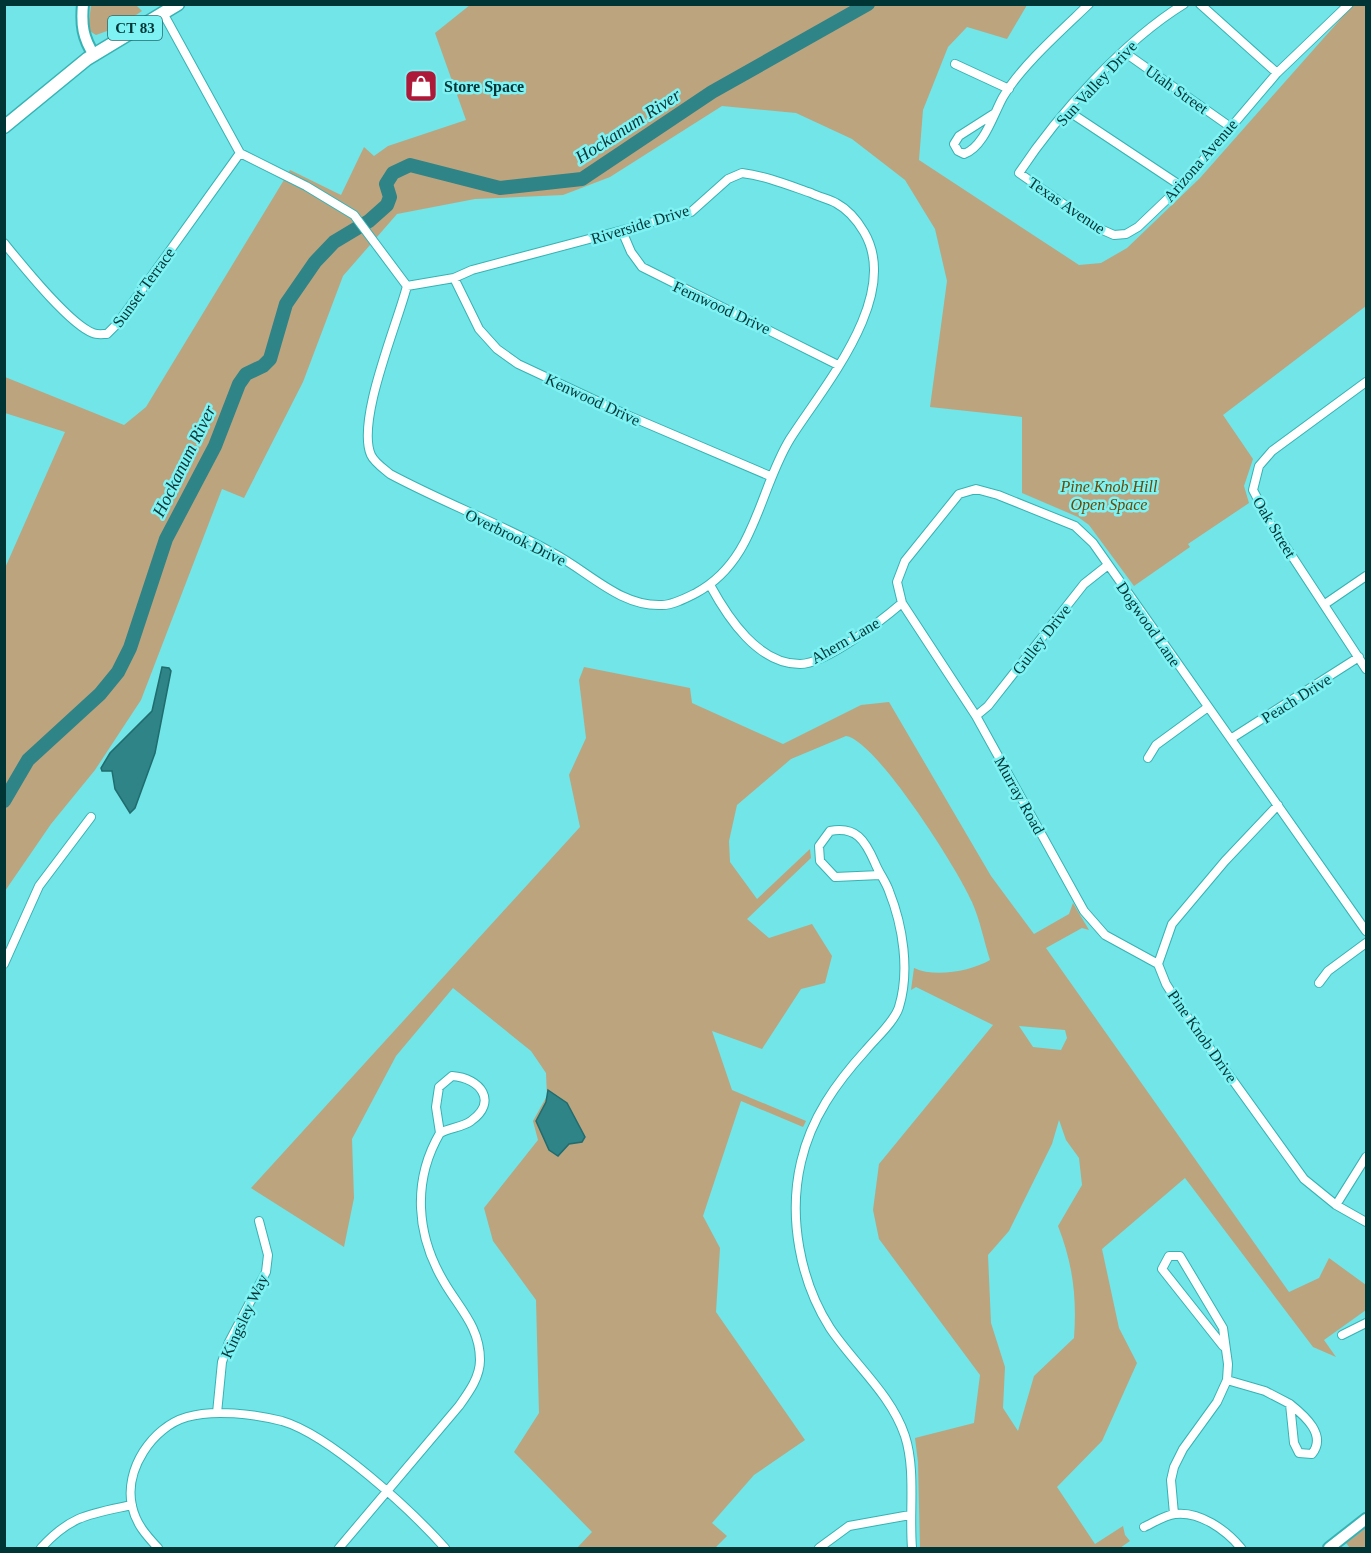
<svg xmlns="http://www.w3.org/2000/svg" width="1371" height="1553" font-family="Georgia,serif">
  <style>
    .green { fill: #bca47f; fill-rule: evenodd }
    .water { fill: #2e8486; stroke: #206c6e; stroke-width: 1.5 }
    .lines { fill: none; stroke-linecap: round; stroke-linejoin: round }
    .river { stroke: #2e8486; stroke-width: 14 }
    .street-casing { stroke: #37b2b4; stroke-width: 10 }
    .secondary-casing { stroke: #37b2b4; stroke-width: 14 }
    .primary-casing { stroke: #37b2b4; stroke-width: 15 }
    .street { stroke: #fff; stroke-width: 8 }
    .secondary { stroke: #fff; stroke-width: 10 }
    .primary { stroke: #fff; stroke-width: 12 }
    .labels { text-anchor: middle; stroke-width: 5; stroke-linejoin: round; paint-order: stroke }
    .shield { fill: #7ff2f4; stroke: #266e6f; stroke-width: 1.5 }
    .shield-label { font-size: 15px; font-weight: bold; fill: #003536 }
    .street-label { font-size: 16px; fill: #003536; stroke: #7ff2f4 }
    .poi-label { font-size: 16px; font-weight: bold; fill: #003536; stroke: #7ff2f4; text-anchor: start }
    .park-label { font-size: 16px; font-style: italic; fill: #6b4904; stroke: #7ff2f4 }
    .water-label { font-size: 18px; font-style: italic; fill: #0c3536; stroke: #7ff2f4 }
  </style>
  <rect width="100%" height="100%" fill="#71e5e7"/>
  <path class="green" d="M91 5H136L142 11 118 27 96 35 88 30Z
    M470 5H1027L1007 39 967 27 948 47 923 110 919 160 1079 265 1101 263 1127 248 1200 178 1353 5H1366V306L1223 415 1253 459 1244 486 1249 503 1188 544 1190 547 1134 586 1089 525 1078 517 1022 493V417L930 407 947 281 935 229 905 180 852 139 796 113 722 106 610 177 563 195 475 199 397 214 343 276 303 382 244 498 222 489 141 700 95 770 51 824 5 891V568L65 432 5 413V377L124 425 146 407 290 170 341 195 364 147 374 156 388 146 466 120 435 33Z
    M584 667 690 688 692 703 783 744 861 705 889 702 991 876 1034 934 1069 914 1073 903 1089 930 1082 928 1046 948 1289 1292 1319 1278 1329 1258 1366 1285V1310L1324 1340 1336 1357 1313 1347 1185 1178 1102 1249 1119 1328 1137 1363 1102 1441 1057 1487 1095 1544 1123 1526 1125 1535 1130 1541 1120 1548H920L918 1462 915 1438 974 1423 980 1375 879 1239 873 1210 879 1164 993 1025 916 987 911 990 914 968C935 978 971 971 990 960 984 941 980 920 972 902 959 871 876 740 846 736L791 759 737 805 729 841 730 862 757 899 810 849 811 858 747 919 769 938 812 924 832 956 825 983 801 989 762 1049 712 1031 732 1090 806 1121 803 1127 741 1101 703 1216 720 1248 716 1312 805 1440 754 1475 712 1523 727 1536 715 1548H577L592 1532 514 1452 539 1413 536 1300 493 1241 484 1208 538 1140 533 1121 547 1096 546 1073 531 1051 453 988 396 1056 352 1139 354 1198 344 1247 251 1188 580 827 569 775 586 738 579 680ZM1019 1026 1065 1030 1067 1038 1061 1050 1033 1047ZM1059 1120 1066 1140 1079 1158 1082 1185 1058 1226C1073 1264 1077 1298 1074 1338L1034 1376 1018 1431 1003 1408 1005 1367 991 1323 988 1255 1009 1231 1052 1144Z
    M1366 1528V1548H1350L1346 1543Z"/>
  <path class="water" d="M162 667 169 668 171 671 155 753 135 808 130 813 115 789 112 771H102L101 768 110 753 152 711Z
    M548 1090 567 1103 585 1137 582 1142 569 1144 558 1156 549 1150 536 1121 546 1102Z"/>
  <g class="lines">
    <path class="river" d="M4 801 28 760 100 694 118 672 130 648 166 539 215 446 239 384 246 374 263 366 270 359 286 304 315 262 334 242 369 221 387 205 390 197 386 184 393 173 410 165 500 188 582 179 712 92 868 4"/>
    <defs>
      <path id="street" d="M1184 4C1124 41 1058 114 1019 173L1098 228 1114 235 1126 234 1138 227 1181 186 1277 73 1349 4
        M1200 4 1277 73
        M163 13 240 153 306 186 354 215 407 286
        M1124 52 1229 126
        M955 64 1009 89
        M1068 111 1181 186
        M995 113 959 136 954 144 958 151 964 154C984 147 993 115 1003 97 1021 66 1062 30 1089 4
        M742 173C766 176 788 185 811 193 819 197 829 199 836 203 849 210 857 220 864 232 902 296 823 387 790 439 758 491 756 561 696 593 686 598 673 605 662 605 620 607 588 571 553 553 501 524 444 503 390 474 384 469 374 462 371 455 356 421 397 325 407 286L454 278 472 270 691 212 728 179Z
        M622 231 631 252 642 267 838 365
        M4 243C22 265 69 324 93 333 97 335 103 334 107 334L118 323 240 153
        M454 278 479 329 497 349 518 364 627 415 770 476
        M1366 382 1272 451 1259 466 1253 490 1269 521 1366 669
        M710 585C728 618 758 664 800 664 826 664 882 620 902 603
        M1325 604 1366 576
        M976 716 988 706 1084 584 1108 565
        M1232 738 1359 657
        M1148 758 1156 745 1208 707
        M1278 805 1225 861 1172 924 1158 964 1166 984 1183 1011 1304 1179 1336 1205 1366 1222
        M880 875 835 877 820 861 819 846 830 831C856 826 865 840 875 863 879 873 886 882 889 891 903 926 910 971 899 1007 895 1021 876 1038 866 1050 836 1083 811 1118 801 1162 788 1217 800 1281 830 1328 854 1364 891 1394 905 1436 916 1470 909 1512 912 1548
        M4 964 39 886 91 817
        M1158 964 1105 935 1084 911 976 716 902 603 897 582 905 561 959 494 976 489 998 495 1075 526 1093 543 1366 931
        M1319 983 1328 971 1366 943
        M1336 1205 1366 1157
        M1342 1335 1366 1323
        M1227 1380 1265 1391 1290 1404 1294 1443 1299 1453 1312 1454C1327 1435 1305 1416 1290 1404
        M217 1413 222 1362 229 1342 266 1272 268 1255 259 1221
        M1174 1514 1171 1480 1174 1467 1183 1449 1217 1402 1227 1380 1228 1364 1223 1328 1180 1256H1169L1162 1269 1223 1346
        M1144 1527C1153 1523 1165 1515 1175 1514 1200 1511 1226 1530 1241 1548
        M41 1548C71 1515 90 1514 132 1505
        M158 1548C146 1535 136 1524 132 1506 124 1470 152 1427 187 1417 214 1409 254 1414 282 1421 330 1435 411 1510 445 1548
        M339 1548 459 1406C469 1392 480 1377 480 1360 480 1327 459 1308 444 1282 416 1235 412 1181 440 1133 449 1128 463 1127 471 1121 498 1102 481 1078 452 1076L439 1087 436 1107 440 1133
        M819 1548 849 1526 910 1515"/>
      <path id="secondary" d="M83 4C81 25 83 38 94 55
        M1329 1548 1366 1519"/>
      <path id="primary" d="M4 127 87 59 178 4"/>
    </defs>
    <use href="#street" class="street-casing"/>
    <use href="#secondary" class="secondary-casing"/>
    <use href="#primary" class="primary-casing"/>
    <use href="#street" class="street"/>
    <use href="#secondary" class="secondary"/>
    <use href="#primary" class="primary"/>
  </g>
  <defs>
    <symbol id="shop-square" viewBox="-11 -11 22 22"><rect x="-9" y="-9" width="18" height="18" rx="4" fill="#ad1938" stroke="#7ff2f4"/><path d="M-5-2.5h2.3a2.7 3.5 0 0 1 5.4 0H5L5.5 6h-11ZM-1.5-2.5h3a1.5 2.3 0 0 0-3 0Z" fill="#fff"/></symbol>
  </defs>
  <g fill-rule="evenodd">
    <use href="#shop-square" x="402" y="67" width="38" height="38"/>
  </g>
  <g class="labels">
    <rect class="shield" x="108" y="16" width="54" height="24" rx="4.5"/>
    <g class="shield-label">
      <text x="135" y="33">CT 83</text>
    </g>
    <g class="street-label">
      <text transform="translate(1096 83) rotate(-47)" y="6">Sun Valley Drive</text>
      <text transform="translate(1177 89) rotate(35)" y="6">Utah Street</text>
      <text transform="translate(1200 160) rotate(-49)" y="6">Arizona Avenue</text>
      <text transform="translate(1067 205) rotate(34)" y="6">Texas Avenue</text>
      <text transform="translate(640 224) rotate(-17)" y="6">Riverside Drive</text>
      <text transform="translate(143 287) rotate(-54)" y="6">Sunset Terrace</text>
      <text transform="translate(722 307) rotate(25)" y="6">Fernwood Drive</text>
      <text transform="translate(593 399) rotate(25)" y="6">Kenwood Drive</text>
      <text transform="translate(1275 527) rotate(59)" y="6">Oak Street</text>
      <text transform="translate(516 537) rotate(26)" y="6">Overbrook Drive</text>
      <text transform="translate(1149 624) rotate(55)" y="6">Dogwood Lane</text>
      <text transform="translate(1041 639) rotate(-52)" y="6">Gulley Drive</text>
      <text transform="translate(845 640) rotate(-30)" y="6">Ahern Lane</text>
      <text transform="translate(1296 698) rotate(-32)" y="6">Peach Drive</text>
      <text transform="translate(1020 795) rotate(61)" y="6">Murray Road</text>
      <text transform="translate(1203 1036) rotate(55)" y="6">Pine Knob Drive</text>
      <text transform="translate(244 1316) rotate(-65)" y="6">Kingsley Way</text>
    </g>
    <g class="poi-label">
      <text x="444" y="92">Store Space</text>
    </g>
    <g class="park-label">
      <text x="1109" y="492">Pine Knob Hill<tspan x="1109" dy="18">Open Space</tspan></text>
    </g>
    <g class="water-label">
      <text transform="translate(628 126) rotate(-33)" y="6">Hockanum River</text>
      <text transform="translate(184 461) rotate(-64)" y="6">Hockanum River</text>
    </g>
  </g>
  <rect width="1371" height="1553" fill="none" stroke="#003536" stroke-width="12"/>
</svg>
